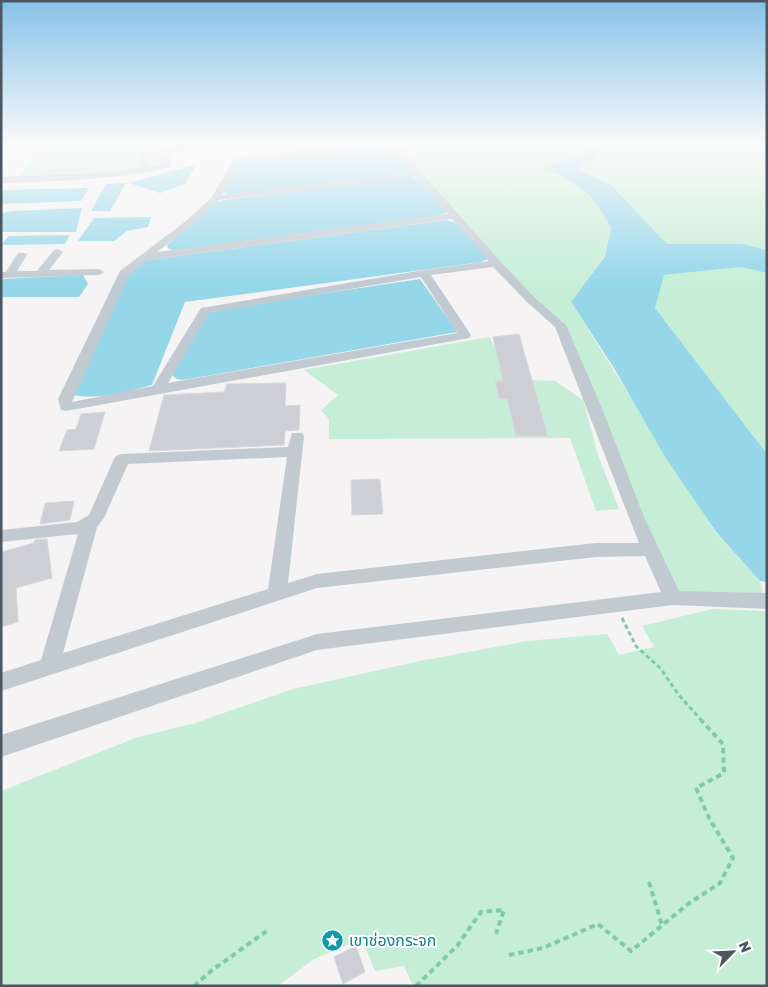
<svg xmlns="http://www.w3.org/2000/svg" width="768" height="987" font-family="'Golos Text','Noto Sans Thai',sans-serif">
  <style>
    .green { fill: #c6eed6 }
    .water { fill: #95d6e9 }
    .building { fill: #cdcfd5; stroke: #d7d9de }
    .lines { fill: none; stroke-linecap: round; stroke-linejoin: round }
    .path-far1 { stroke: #7fcba6; stroke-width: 3; stroke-dasharray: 4.5 3; stroke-linecap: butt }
    .path { stroke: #7fcba6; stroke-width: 4; stroke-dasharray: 5.5 4; stroke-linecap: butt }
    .minor { fill: #c2cad1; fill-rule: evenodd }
    .labels { text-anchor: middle; stroke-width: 4; stroke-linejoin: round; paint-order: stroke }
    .near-culture-label { font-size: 16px; fill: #0d838f; stroke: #fff; text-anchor: start }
  </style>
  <rect width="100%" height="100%" fill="#f5f3f3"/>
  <path class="green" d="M41 146H185L186 148 160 152 165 164 117 175 17 179Z
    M397 146H583L588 151 546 168 576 182 596 201 611 228 605 255 571 302 715 532 760 581 764 600 673 598 560 325 531 300Z
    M593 146H767V250L743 244H667L611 185 584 173 577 166 596 157 600 150Z
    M741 267 767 273V454L655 308 663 275Z
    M489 337 496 349H523L532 380 555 381 583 400 598 455 619 509 596 511 570 438 329 439V419L321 410 338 395 304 370Z
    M712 609 767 611V986H413L404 966 375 971 362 939 314 959 278 986H1V791L138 737 195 723 293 689 420 661 527 641 607 634 619 655 654 647 642 626Z"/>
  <path class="water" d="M360 146H392L411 170 408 174 230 195 223 192 241 162 246 160Z
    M583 146H593L600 150 596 157 577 167 584 173 611 185 667 244H743L767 250V273L741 267 664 275 655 308 767 454V582L760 581 716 532 664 455 614 368 571 302 605 256 611 228C591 191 583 186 545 168L588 151Z
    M197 164 185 184 160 193 129 183Z
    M408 177 418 179 447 213 437 216 178 251 169 249 167 245 217 202 223 200Z
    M126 183 110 211H91L106 184Z
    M89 188 81 201 1 204V190Z
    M82 208 76 232H1V213L12 211Z
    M151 217 148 227 127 231 114 241H78L94 218Z
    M446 220 456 223 488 259 481 262 185 302 152 385C127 392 99 400 74 395L127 274 148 260Z
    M70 235 65 244 1 245 9 236Z
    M83 275 88 284 79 297H1V279Z
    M420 279 457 332 189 379C181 380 176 381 171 373L208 312 219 309Z"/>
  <path class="building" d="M519 334 532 380 548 436H516L507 399H499L495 381H503L493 337Z
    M286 383 285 406 300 405 299 430 285 431 284 445 149 451 164 395 224 392 227 384Z
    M105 412 94 449 59 451 67 430 76 429 81 414Z
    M380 479 383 514 352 515 351 480Z
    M74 501 70 520 40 524 45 503Z
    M47 539 52 578 16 588 18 622 1 627V552L34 543 35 540Z
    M356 946 365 972 343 984 334 957Z"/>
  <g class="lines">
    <path class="path-far1" d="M622 618 636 646 661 669 678 694 702 721"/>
    <path class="path" d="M649 882 662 925
      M509 955 543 948 598 924 631 951 688 904 720 883 733 858 709 818 696 788 724 773 723 744 701 720
      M194 986 211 971 268 930
      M416 986 457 946 481 912 504 910 496 934"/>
    <path class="minor" d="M187 146H207L168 154 172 165 171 167C116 180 58 181 1 183V177L85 174 141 168 140 153ZM160 155 163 164 149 167 147 157Z
      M329 146H353L349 148 241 161 222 195 412 172 393 146H401L421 172 500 261 535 298 566 325 602 408 644 517 679 591 767 593V609L673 605 317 650 1 757V735L317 634 661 592 645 556 596 557 317 588 1 691V673L41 660 78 534 1 542V530L77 522 89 515 114 459 117 455 122 454 288 447 292 433H302L304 436 288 583 317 574 596 543H639L555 327 527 302 493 267 431 275 471 335 469 338 66 411 61 410 58 399 120 271 186 221 212 197 235 157ZM416 177 448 214 157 252 192 225 219 200ZM452 219 489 261 424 270 201 308 153 386 72 402 129 275 148 260ZM421 277 457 333 168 383 209 313ZM287 457 268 589 63 653 97 527 104 518 128 464Z
      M58 249 63 252 49 270 99 269 104 272 99 275 1 278V272H6L18 253H26L27 255 17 271H37L54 250Z"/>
  </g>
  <linearGradient id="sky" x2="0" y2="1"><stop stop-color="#87c2e8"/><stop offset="0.51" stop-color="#fafafa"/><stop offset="1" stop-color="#fafafa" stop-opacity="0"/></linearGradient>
  <rect width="768" height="284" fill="url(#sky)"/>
  <defs>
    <symbol id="sight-disc" viewBox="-11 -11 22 22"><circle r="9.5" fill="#0f9aa8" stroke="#fff"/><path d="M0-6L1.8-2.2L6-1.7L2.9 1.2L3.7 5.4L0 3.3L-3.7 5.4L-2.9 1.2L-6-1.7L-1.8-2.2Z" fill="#fff"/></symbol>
  </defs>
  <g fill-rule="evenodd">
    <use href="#sight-disc" x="320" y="928" width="25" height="25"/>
  </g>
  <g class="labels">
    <g class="near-culture-label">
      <text x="349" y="946">เขาช่องกระจก</text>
    </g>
  </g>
  <rect width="768" height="987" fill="none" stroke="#4b5660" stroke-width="5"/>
  <g transform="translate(733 952) rotate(66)" stroke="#ffffff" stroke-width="4" paint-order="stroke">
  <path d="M0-4L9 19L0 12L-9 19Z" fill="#4b5660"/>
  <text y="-8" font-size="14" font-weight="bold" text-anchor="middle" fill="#4b5660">N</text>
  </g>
</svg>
